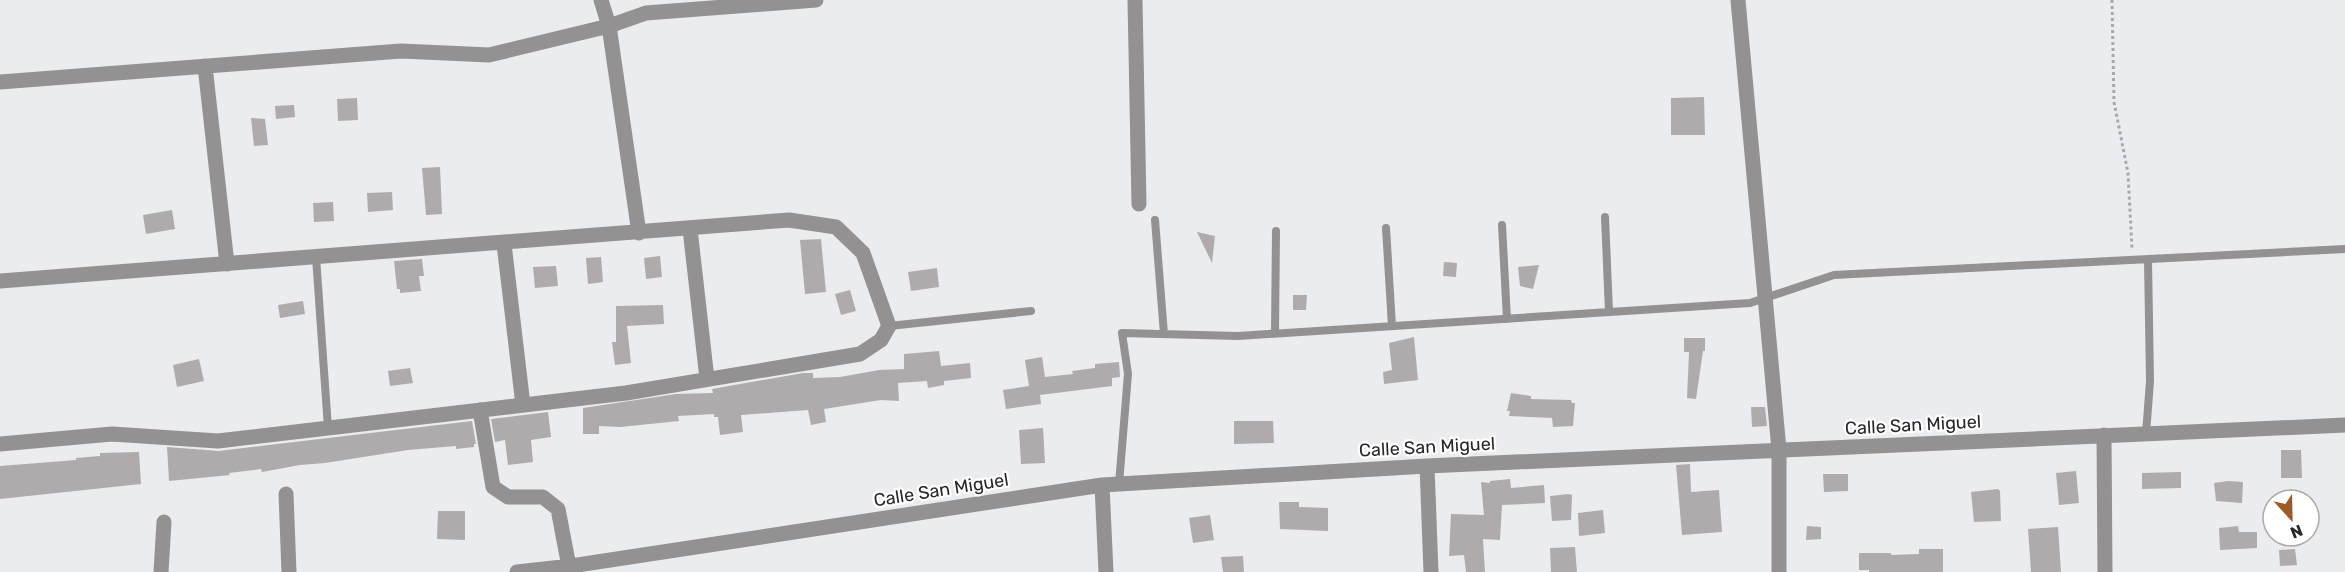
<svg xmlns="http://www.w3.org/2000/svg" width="2345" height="572" font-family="Rubik,sans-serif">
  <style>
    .building { fill: #afabad }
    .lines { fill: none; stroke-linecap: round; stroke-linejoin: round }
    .path { stroke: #a7a8ac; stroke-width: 3; stroke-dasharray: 3 3; stroke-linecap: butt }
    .lane { stroke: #939191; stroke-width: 8 }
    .street { stroke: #939191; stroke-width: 15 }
    .labels { text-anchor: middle; stroke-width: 4.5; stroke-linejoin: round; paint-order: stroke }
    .street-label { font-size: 18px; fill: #272729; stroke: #fff }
  </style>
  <rect width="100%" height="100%" fill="#eaecf0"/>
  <path class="building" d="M1704 97 1705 135H1671V98Z
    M357 98 358 120 338 121 337 99Z
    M294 105 295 117 276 119 275 106Z
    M251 118 265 119 268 145 254 146Z
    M440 167 442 214 426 215 422 168Z
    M392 192 393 210 368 212 367 193Z
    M333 202 334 221 314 222 313 203Z
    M172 210 175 229 146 234 143 215Z
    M1197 232 1215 236 1212 263Z
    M821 239 826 292 805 294 800 240Z
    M660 256 662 277 646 279 644 258Z
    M601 257 603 282 588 284 586 258Z
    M422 259 424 276H419L421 291 400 293V289H397L394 261Z
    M1444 262 1457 263 1456 277 1443 276Z
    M1539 265 1533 289 1520 286 1518 267Z
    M556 266 558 286 535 288 533 267Z
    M937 268 939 287 911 291 908 272Z
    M850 290 856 311 841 315 835 294Z
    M1293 295H1307L1306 310H1293Z
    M303 301 305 314 280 318 278 305Z
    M663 305 664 324 627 326 631 363 615 365 612 342H616V306Z
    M1414 337 1418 380 1384 384 1383 372 1392 370 1389 343Z
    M1684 338H1705V351H1703L1696 399 1687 398 1689 352H1684Z
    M939 351 941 366 970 363 971 378 944 381V385L928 388 927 381 898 383 899 401 881 400 824 409 826 422 811 425 808 410 741 415 743 432 720 435 718 417H714V414L678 416 679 421 620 427 599 426V434H583V408L676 394 713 393 712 389 803 373H813V378L840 377 879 370 904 369V354Z
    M1042 357 1045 377 1073 374 1072 371 1095 368V364L1119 362 1120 377 1112 378V386L1040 395 1041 404 1006 409 1003 390 1029 386 1025 360Z
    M199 359 204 381 177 387 173 365Z
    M410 368 413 383 390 386 388 371Z
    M1511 393 1531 396V399L1571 400 1572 403H1575L1573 426 1553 427 1552 418 1509 416 1510 411H1507Z
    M1751 407H1765L1767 426 1752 427Z
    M548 412 551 437 531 440 533 462 508 465 505 440 495 442 491 419Z
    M472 421 476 444H474V447L456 449V446L408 450 325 463 300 465 262 472 261 469 229 473 230 475 169 481 167 447 219 451Z
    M1234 421H1273L1274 443 1234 444Z
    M1043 428 1045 463 1021 464 1019 430Z
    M2281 450H2301L2302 478H2281Z
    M139 452 141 484 0 499V466L76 460V458L100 456V453Z
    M1690 464 1691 492 1719 490 1722 532 1682 535 1676 465Z
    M2076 471 2079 503 2059 505 2056 473Z
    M2181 472V488L2142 489V473Z
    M1823 474H1848V491L1824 492Z
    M1510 479 1511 488 1544 485 1545 503 1502 505 1500 540 1483 539 1485 572H1466L1464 555 1449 556 1451 514 1484 515 1481 482 1490 483V481Z
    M2228 481 2243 482 2242 503 2216 501 2214 483Z
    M1998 489 2000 491 2001 521 1974 522 1971 492Z
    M1568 494 1572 495 1571 520 1552 521 1550 496Z
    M1279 502H1299V507L1328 508V531L1280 529Z
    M1603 510 1605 533 1579 536 1578 513Z
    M438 511H465V540L437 539Z
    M1210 515 1214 540 1193 543 1189 518Z
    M1807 526 1821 527V539L1806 540Z
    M2238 526 2239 532H2257V548L2220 550 2219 528Z
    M2058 527 2061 572H2031L2028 529Z
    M1575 547 1577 572H1551L1550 548Z
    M1919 549H1943V572H1869V570H1859V553H1891V555L1919 554Z
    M2295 549 2297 565 2280 566 2279 550Z
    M1243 556 1244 572H1223L1221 557Z"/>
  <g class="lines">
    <path class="path" d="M2112 0 2114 102 2128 173 2132 249"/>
    <path class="lane" d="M1605 217 1609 312
      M1155 220 1164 334
      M1502 225 1507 319
      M1386 228 1392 326
      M316 257 328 428
      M889 326 1031 311
      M1275 333 1276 231
      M2146 434 2150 381 2148 260
      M1119 484 1128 374 1122 333 1238 336 1750 303 1834 275 2345 249"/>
    <path class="street" d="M601 0 609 26 639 233
      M1135 0 1139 204
      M1738 0 1779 450V572
      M205 66 227 264
      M0 82 401 51 489 55 609 26 646 13 816 0
      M690 229 707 379
      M504 244 523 405
      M0 281 789 220 836 227 863 253 889 326 881 340 860 354 626 393 218 441 112 434 0 444
      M480 410 493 487 508 497H543L558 509 570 572
      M2104 435 2105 572
      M1427 466 1431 572
      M1102 485 1106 572
      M286 494 289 572
      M161 572 164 522
      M517 572 571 566 1102 485 1427 466 2345 425"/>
  </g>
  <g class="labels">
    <g class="street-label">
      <text transform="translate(1913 425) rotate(-3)" y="6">Calle San Miguel</text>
      <text transform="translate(1427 447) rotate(-3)" y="6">Calle San Miguel</text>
      <text transform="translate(941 490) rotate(-9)" y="6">Calle San Miguel</text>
    </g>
  </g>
  <g transform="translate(2291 518) rotate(158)"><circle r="28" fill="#ffffff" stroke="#a9a9a9" stroke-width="1.5"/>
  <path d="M0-4.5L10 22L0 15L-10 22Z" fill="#9c5a27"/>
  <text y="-9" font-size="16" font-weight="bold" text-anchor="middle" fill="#272729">N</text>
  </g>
</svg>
